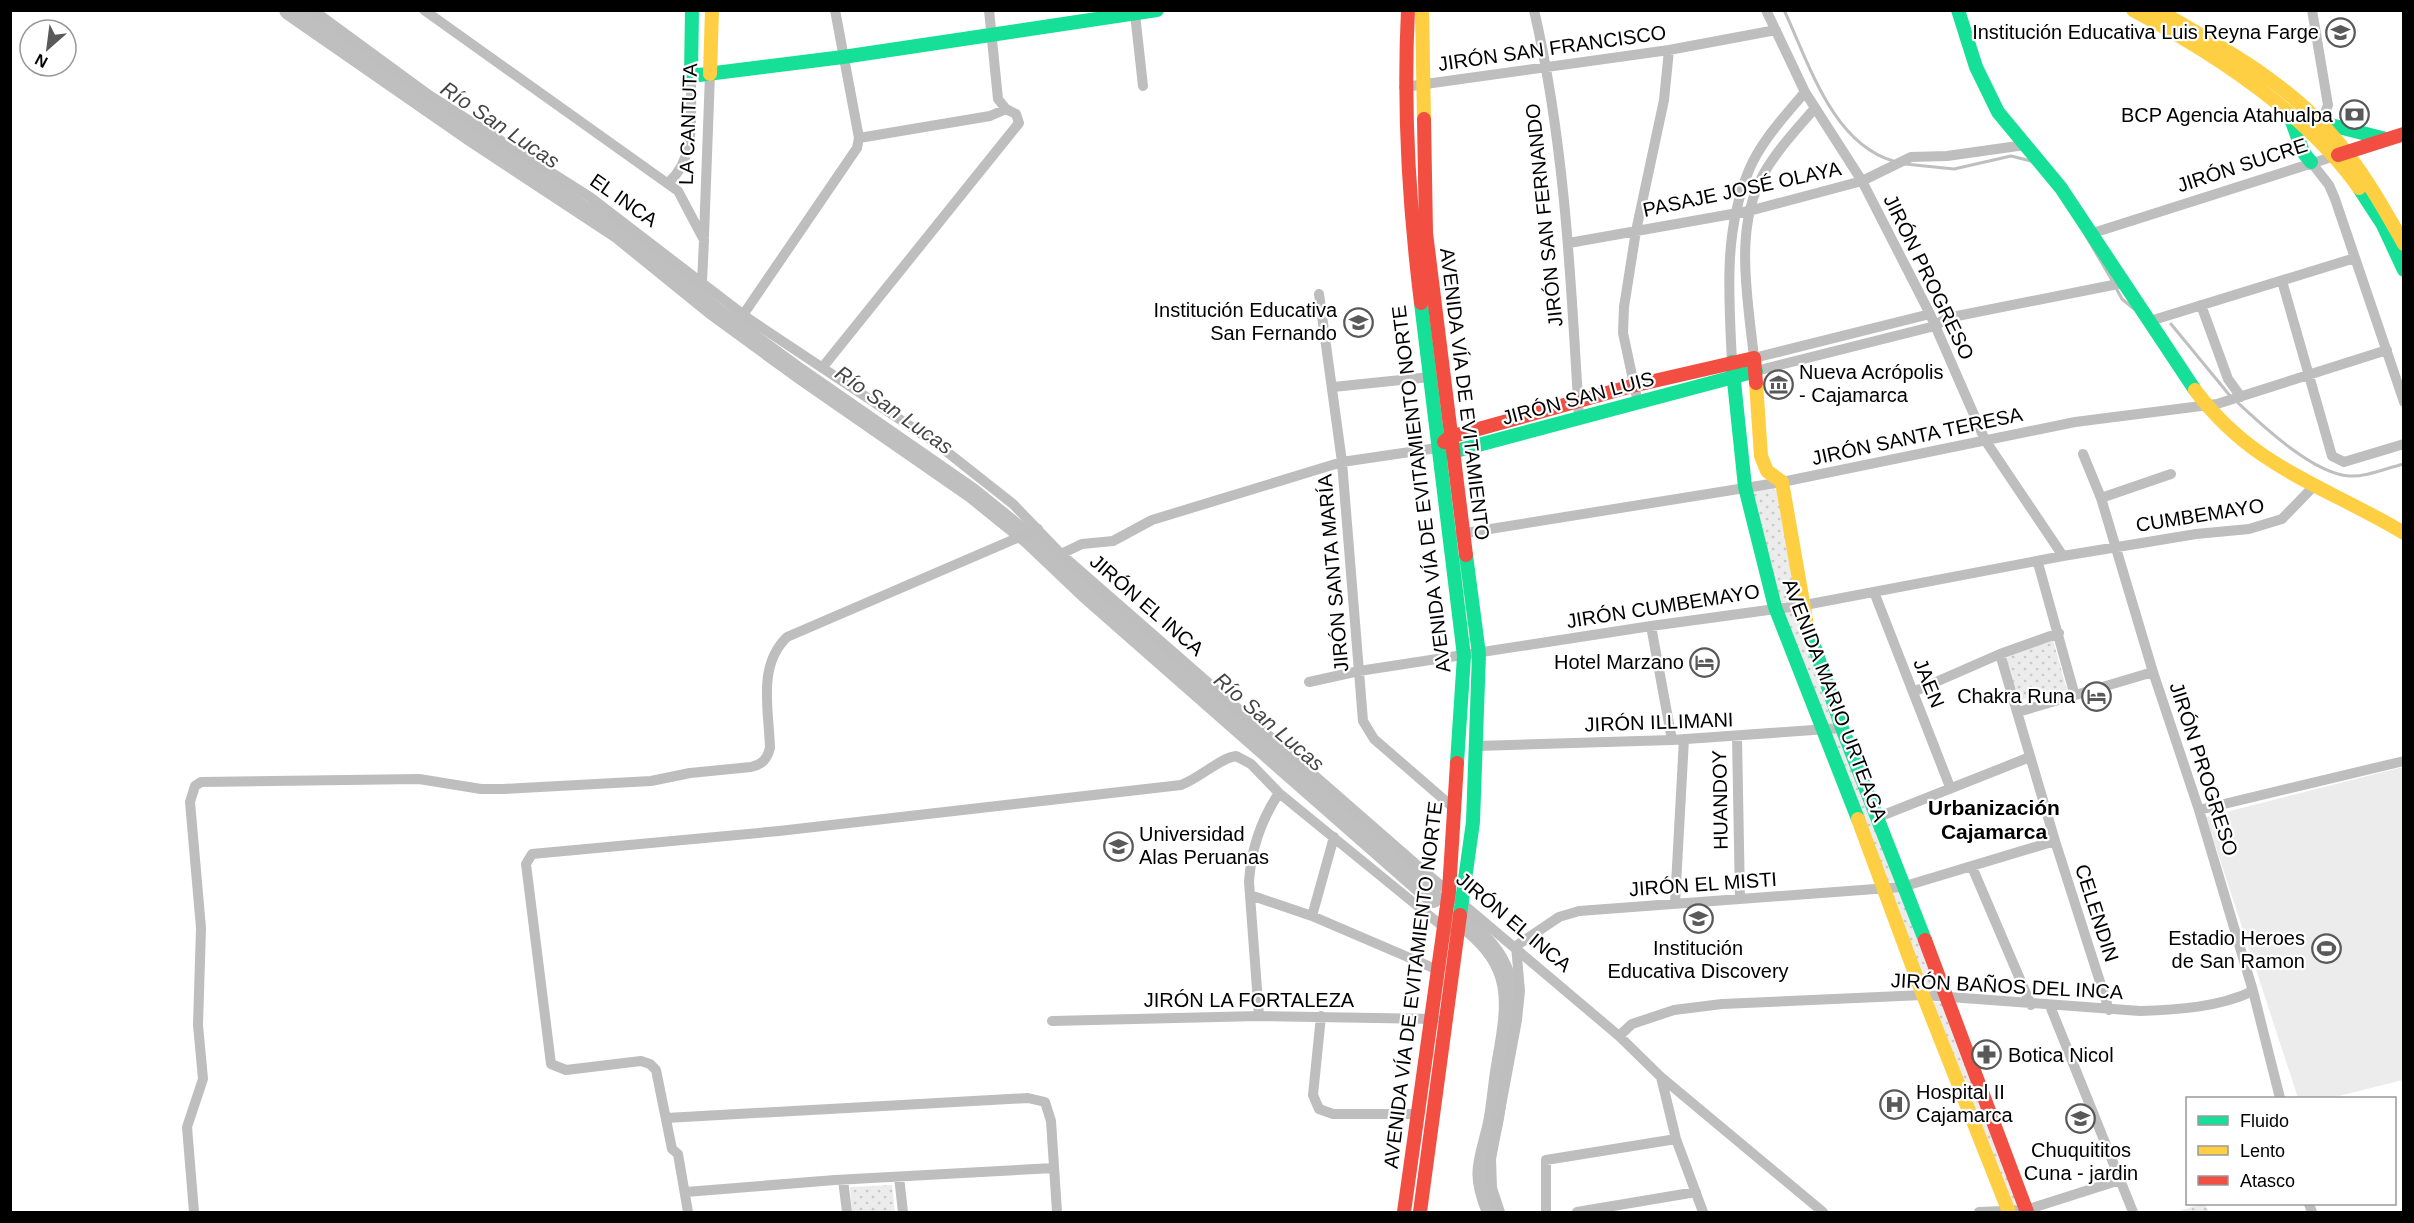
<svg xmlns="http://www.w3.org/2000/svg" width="2414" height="1223" font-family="Helvetica,sans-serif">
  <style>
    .park { fill: url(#park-dots) }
    .pitch { fill: #ececec }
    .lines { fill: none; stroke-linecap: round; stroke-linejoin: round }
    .stream { stroke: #bfbfbf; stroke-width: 3 }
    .river { stroke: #bfbfbf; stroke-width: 20 }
    .street { stroke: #bebebe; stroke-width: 10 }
    .fast { stroke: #16e098; stroke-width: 14 }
    .slow { stroke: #ffcf43; stroke-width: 14 }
    .jam { stroke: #f24e42; stroke-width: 14 }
    .labels { text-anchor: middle; stroke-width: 4.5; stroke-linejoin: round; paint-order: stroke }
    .poi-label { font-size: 20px; fill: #000; stroke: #fff; text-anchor: end }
    .street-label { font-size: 20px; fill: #000; stroke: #fff }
    .water-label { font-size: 21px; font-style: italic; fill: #444; stroke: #fff }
    .neighbourhood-label { font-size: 21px; font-weight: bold; fill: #000; stroke: #fff }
  </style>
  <defs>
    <pattern id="park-dots" width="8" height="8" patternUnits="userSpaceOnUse" patternTransform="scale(1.5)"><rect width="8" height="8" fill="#ececec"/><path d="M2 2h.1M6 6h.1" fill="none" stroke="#c9c9c9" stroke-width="1.8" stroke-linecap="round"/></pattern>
  </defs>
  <rect width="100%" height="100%" fill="#fff"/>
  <path class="park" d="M1783 489 1801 601 1770 603 1748 491Z
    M1794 607 1838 725 1828 727 1779 611Z
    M2053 640 2067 690 2019 700 2005 657Z
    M1840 731 1897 881 1886 882 1829 733Z
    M1899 887 1940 994 1928 993 1888 889Z
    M1932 1001 1943 1003 2021 1208 2011 1207Z
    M892 1185 895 1212H852L850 1187Z
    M2200 1204H2205L2209 1212H2177Z"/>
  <path class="pitch" d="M2403 767V1080L2331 1098H2298L2206 817Z"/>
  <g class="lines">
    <path class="stream" d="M1784 10C1809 63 1832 143 1893 161
      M1905 164 1954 169 2011 156 2031 161
      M2086 236 2113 282
      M2116 288 2122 299 2134 309
      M2171 324 2231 397
      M2236 401C2262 425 2312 473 2349 476 2367 477 2386 468 2404 464"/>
    <path class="river" d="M289 10 475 139 619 234 714 311 799 373 972 493 1029 539 1088 595 1433 898
      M1465 924C1517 965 1513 999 1502 1060 1498 1081 1497 1102 1493 1123 1484 1163 1475 1171 1492 1212"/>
    <path class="street" d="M313 10 429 95 590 197 749 319 937 444 1013 504 1061 554 1425 872 1619 1036 1661 1077 1823 1212
      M424 10 678 191 704 240 702 282
      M1534 10C1565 144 1571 281 1579 418
      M1766 10 1805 92 1862 181 1930 314 1985 440 2063 556
      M2312 10 2328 105 2325 113 2316 125
      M1135 14 1143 86
      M1404 87 1669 50 1776 30
      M1815 108C1797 129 1778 149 1764 173 1733 228 1748 299 1754 358L1930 314
      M859 138 990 116 1006 109
      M2311 162 2329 185 2335 199 2404 402
      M668 183C698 157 690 112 691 76
      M2093 233 2335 156
      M704 236 710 74
      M1569 243 1749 211 1862 181 1911 157 1947 156 2025 145
      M2282 281 2332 456 2344 462 2404 444
      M1319 294 1342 462 1363 721 1374 739 1456 810
      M2201 305 2228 379 2241 397
      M743 315 857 148 859 138 835 10
      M2150 321 2355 258
      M1732 362C1729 297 1723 232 1749 170 1761 141 1785 116 1805 92
      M822 368 1019 123 1016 114 1006 109 998 99 989 10
      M1756 371 1935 326 1947 318 2123 283
      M1333 387 1430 377
      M1638 403 1623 333 1624 307 1636 231 1664 100 1669 50
      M2083 454 2101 498 2153 672 2199 810 2253 991 2280 1098
      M2101 498 2171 474
      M1459 534 1782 482 2075 422 2217 404 2387 350
      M1061 554 1082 544 1113 541 1152 520 1342 462 1437 448
      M2038 563 2075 696
      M1874 592 1950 787
      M1651 626 1672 740
      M2000 654 2055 841 2109 1010
      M1309 682 1359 671 1651 626 1805 605 2063 556 2196 534 2249 529 2282 519 2313 487
      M1913 692 2000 654 2059 633
      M2018 712 2153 672
      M1737 737 1740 899
      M1477 746 1672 740 1842 728
      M2199 810 2404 761
      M1876 818 2030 757
      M1972 867 2031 1005
      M1250 895 1312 916 1438 970
      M1675 903 1684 739
      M1312 916 1334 837
      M1516 946 1559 917 1579 911 1902 887 2055 841
      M2050 1006 2133 1212
      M1259 1016 1249 882C1251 850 1261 820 1279 793
      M1321 1016 1313 1095 1319 1109 1333 1114H1417
      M1052 1021 1259 1016 1436 1019
      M1619 1036 1632 1024 1674 1010 1722 1004 1923 995 2140 1011C2177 1010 2220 1007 2253 991
      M1661 1077 1676 1139 1703 1212
      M666 1118 1028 1098 1045 1102 1051 1121 1057 1212
      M899 1177 903 1212
      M843 1180 847 1212
      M686 1192 835 1180 1054 1168
      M2309 1204 2312 1212
      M194 1212 187 1127 203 1079 198 1025 201 928 190 802 195 786 201 782 419 779 481 789H503L651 781 690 773 751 767C763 764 767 759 770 748 769 710 757 666 787 637L1038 529
      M688 1212 678 1154 672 1149 656 1070 650 1064 641 1061 566 1070 551 1064 526 864 532 854 779 831 1181 785C1200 778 1220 758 1236 756L1251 764 1279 793 1447 930
      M1500 1212 1492 1188 1491 1159 1517 1020 1520 991 1516 946
      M1546 1212V1160L1676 1139
      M1577 1212 1696 1192
      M1979 1212 2026 1210 2120 1180"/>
    <path class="fast" d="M692 10 691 76 843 57 1157 10
      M1958 10 1976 67 1998 112 2061 188 2195 390
      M2290 116 2303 152 2311 162
      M2319 122 2386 139
      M2359 188 2383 225 2404 270
      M1421 303 1464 656 1457 763
      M1732 362 1745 487 1775 607 1858 819
      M1445 450 1452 452 1756 371
      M1807 625 1842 728 1925 940
      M1460 915 1473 822 1479 654 1466 555"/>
    <path class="slow" d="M1422 10 1424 119
      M2133 10C2214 53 2306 113 2359 188
      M2158 10C2218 45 2283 80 2330 133 2360 166 2382 205 2404 244
      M710 74 712 10
      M1756 383 1761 456 1767 471 1782 482 1807 625
      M2195 390C2254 469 2324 485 2404 533
      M1858 819 1923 995 2009 1212"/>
    <path class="jam" d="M1408 10C1403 108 1409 206 1421 303
      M1424 119 1426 233 1466 555
      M2338 155 2404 134
      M1444 442 1450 437 1632 386 1754 358 1756 383
      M1925 940 2027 1212
      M1404 1212 1449 891 1457 763
      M1420 1212 1460 915"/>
  </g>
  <defs>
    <symbol id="school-ring" viewBox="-11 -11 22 22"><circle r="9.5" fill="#fff" stroke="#595959" stroke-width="1.5"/><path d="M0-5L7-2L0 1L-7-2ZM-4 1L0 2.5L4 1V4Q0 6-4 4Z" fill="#595959"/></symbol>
    <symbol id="bank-ring" viewBox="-11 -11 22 22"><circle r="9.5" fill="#fff" stroke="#595959" stroke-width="1.5"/><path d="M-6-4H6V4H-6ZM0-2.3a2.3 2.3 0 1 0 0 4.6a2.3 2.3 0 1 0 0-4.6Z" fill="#595959"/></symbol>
    <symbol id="museum-ring" viewBox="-11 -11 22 22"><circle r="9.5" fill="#fff" stroke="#595959" stroke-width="1.5"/><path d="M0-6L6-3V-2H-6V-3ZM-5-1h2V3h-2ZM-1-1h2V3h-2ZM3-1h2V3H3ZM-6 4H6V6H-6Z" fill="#595959"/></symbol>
    <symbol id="hotel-ring" viewBox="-11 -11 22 22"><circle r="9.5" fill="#fff" stroke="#595959" stroke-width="1.5"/><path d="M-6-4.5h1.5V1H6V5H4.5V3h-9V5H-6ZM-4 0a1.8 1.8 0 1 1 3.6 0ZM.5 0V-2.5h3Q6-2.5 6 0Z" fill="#595959"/></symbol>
    <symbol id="university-ring" viewBox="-11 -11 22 22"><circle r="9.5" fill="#fff" stroke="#595959" stroke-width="1.5"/><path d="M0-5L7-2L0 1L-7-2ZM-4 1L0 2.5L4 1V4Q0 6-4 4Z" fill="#595959"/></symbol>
    <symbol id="stadium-ring" viewBox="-11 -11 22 22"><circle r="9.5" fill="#fff" stroke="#595959" stroke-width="1.5"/><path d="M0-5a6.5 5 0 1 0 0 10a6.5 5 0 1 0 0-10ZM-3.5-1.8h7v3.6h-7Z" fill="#595959"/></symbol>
    <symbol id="pharmacy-ring" viewBox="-11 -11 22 22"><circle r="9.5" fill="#fff" stroke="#595959" stroke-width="1.5"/><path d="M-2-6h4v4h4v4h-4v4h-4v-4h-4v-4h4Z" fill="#595959"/></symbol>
    <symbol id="hospital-ring" viewBox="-11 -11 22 22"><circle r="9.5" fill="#fff" stroke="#595959" stroke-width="1.5"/><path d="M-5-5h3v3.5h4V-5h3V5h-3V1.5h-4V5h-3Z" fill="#595959"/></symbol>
  </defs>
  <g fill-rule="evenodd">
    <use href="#school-ring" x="2324" y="16" width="33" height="33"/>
    <use href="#bank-ring" x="2338" y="98" width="33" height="33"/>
    <use href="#school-ring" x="1342" y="306" width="33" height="33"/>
    <use href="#museum-ring" x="1762" y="368" width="33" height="33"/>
    <use href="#hotel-ring" x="1688" y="646" width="33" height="33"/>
    <use href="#hotel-ring" x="2080" y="680" width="33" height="33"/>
    <use href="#university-ring" x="1102" y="830" width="33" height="33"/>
    <use href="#school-ring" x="1682" y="902" width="33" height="33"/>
    <use href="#stadium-ring" x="2310" y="932" width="33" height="33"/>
    <use href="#pharmacy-ring" x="1970" y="1038" width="33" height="33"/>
    <use href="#hospital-ring" x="1878" y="1088" width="33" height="33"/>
    <use href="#school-ring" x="2064" y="1102" width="33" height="33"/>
  </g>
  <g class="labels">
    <g class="poi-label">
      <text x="2319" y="39">Institución Educativa Luis Reyna Farge</text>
      <text x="2333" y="122">BCP Agencia Atahualpa</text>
      <text x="1337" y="317">Institución Educativa<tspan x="1337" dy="23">San Fernando</tspan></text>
      <text x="1799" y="379" text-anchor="start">Nueva Acrópolis<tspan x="1799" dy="23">- Cajamarca</tspan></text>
      <text x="1684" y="669">Hotel Marzano</text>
      <text x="2075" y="703">Chakra Runa</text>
      <text x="1139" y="841" text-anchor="start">Universidad<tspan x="1139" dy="23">Alas Peruanas</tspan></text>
      <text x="2305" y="945">Estadio Heroes<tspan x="2305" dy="23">de San Ramon</tspan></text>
      <text x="1698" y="955" text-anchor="middle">Institución<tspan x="1698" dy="23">Educativa Discovery</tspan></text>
      <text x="2008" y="1062" text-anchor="start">Botica Nicol</text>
      <text x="1916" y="1099" text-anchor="start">Hospital II<tspan x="1916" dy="23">Cajamarca</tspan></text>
      <text x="2081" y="1157" text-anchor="middle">Chuquititos<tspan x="2081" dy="23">Cuna - jardin</tspan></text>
    </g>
    <g class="street-label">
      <text transform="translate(1552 48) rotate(-8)" y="7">JIRÓN SAN FRANCISCO</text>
      <text transform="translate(688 124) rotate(-88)" y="7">LA CANTUTA</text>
      <text transform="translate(2242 165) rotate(-18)" y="7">JIRÓN SUCRE</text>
      <text transform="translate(1742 189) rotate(-12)" y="7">PASAJE JOSÉ OLAYA</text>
      <text transform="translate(624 200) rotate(35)" y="7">EL INCA</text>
      <text transform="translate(1544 215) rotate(-96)" y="7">JIRÓN SAN FERNANDO</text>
      <text transform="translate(1929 277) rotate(64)" y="7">JIRÓN PROGRESO</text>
      <text transform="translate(1465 394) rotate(83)" y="7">AVENIDA VÍA DE EVITAMIENTO</text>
      <text transform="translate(1578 398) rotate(-15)" y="7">JIRÓN SAN LUIS</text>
      <text transform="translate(1917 436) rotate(-12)" y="7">JIRÓN SANTA TERESA</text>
      <text transform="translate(1421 489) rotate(-97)" y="7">AVENIDA VÍA DE EVITAMIENTO NORTE</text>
      <text transform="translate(2200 515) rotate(-9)" y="7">CUMBEMAYO</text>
      <text transform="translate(1333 573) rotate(-95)" y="7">JIRÓN SANTA MARÍA</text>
      <text transform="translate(1147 605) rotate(41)" y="7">JIRÓN EL INCA</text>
      <text transform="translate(1663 606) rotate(-9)" y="7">JIRÓN CUMBEMAYO</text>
      <text transform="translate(1929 683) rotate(68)" y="7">JAEN</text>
      <text transform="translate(1835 700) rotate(69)" y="7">AVENIDA MARIO URTEAGA</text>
      <text transform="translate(1659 722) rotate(-2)" y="7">JIRÓN ILLIMANI</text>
      <text transform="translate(2204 769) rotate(72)" y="7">JIRÓN PROGRESO</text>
      <text transform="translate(1720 800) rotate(-91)" y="7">HUANDOY</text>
      <text transform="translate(1703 884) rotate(-4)" y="7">JIRÓN EL MISTI</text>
      <text transform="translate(2097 913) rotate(72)" y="7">CELENDIN</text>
      <text transform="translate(1514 922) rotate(40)" y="7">JIRÓN EL INCA</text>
      <text transform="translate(1413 985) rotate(-83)" y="7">AVENIDA VÍA DE EVITAMIENTO NORTE</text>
      <text transform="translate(2007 986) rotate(3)" y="7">JIRÓN BAÑOS DEL INCA</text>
      <text x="1249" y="1007">JIRÓN LA FORTALEZA</text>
    </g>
    <g class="water-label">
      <text transform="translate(500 125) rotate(34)" y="7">Río San Lucas</text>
      <text transform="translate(894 410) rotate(35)" y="7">Río San Lucas</text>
      <text transform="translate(1269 722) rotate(41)" y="7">Río San Lucas</text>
    </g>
    <g class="neighbourhood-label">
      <text x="1994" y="815">Urbanización<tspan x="1994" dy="24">Cajamarca</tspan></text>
    </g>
  </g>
  <rect width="2414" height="1223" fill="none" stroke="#000000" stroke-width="24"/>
  <rect x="2186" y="1097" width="210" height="108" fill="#ffffff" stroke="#999999" stroke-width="1.5"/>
  <rect x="2198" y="1116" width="30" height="9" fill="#16e098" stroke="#999999" stroke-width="1.5"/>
  <text x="2240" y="1127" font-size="18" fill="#000000">Fluido</text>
  <rect x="2198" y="1146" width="30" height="9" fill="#ffcf43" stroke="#999999" stroke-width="1.5"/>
  <text x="2240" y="1157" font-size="18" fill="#000000">Lento</text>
  <rect x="2198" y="1176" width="30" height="9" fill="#f24e42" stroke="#999999" stroke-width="1.5"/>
  <text x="2240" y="1187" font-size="18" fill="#000000">Atasco</text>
  <g transform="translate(48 48) rotate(208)"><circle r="28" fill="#ffffff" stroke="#999999" stroke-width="1.5"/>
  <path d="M0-4.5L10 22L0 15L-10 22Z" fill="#595959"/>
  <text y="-9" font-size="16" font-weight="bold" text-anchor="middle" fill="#000000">N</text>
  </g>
</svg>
